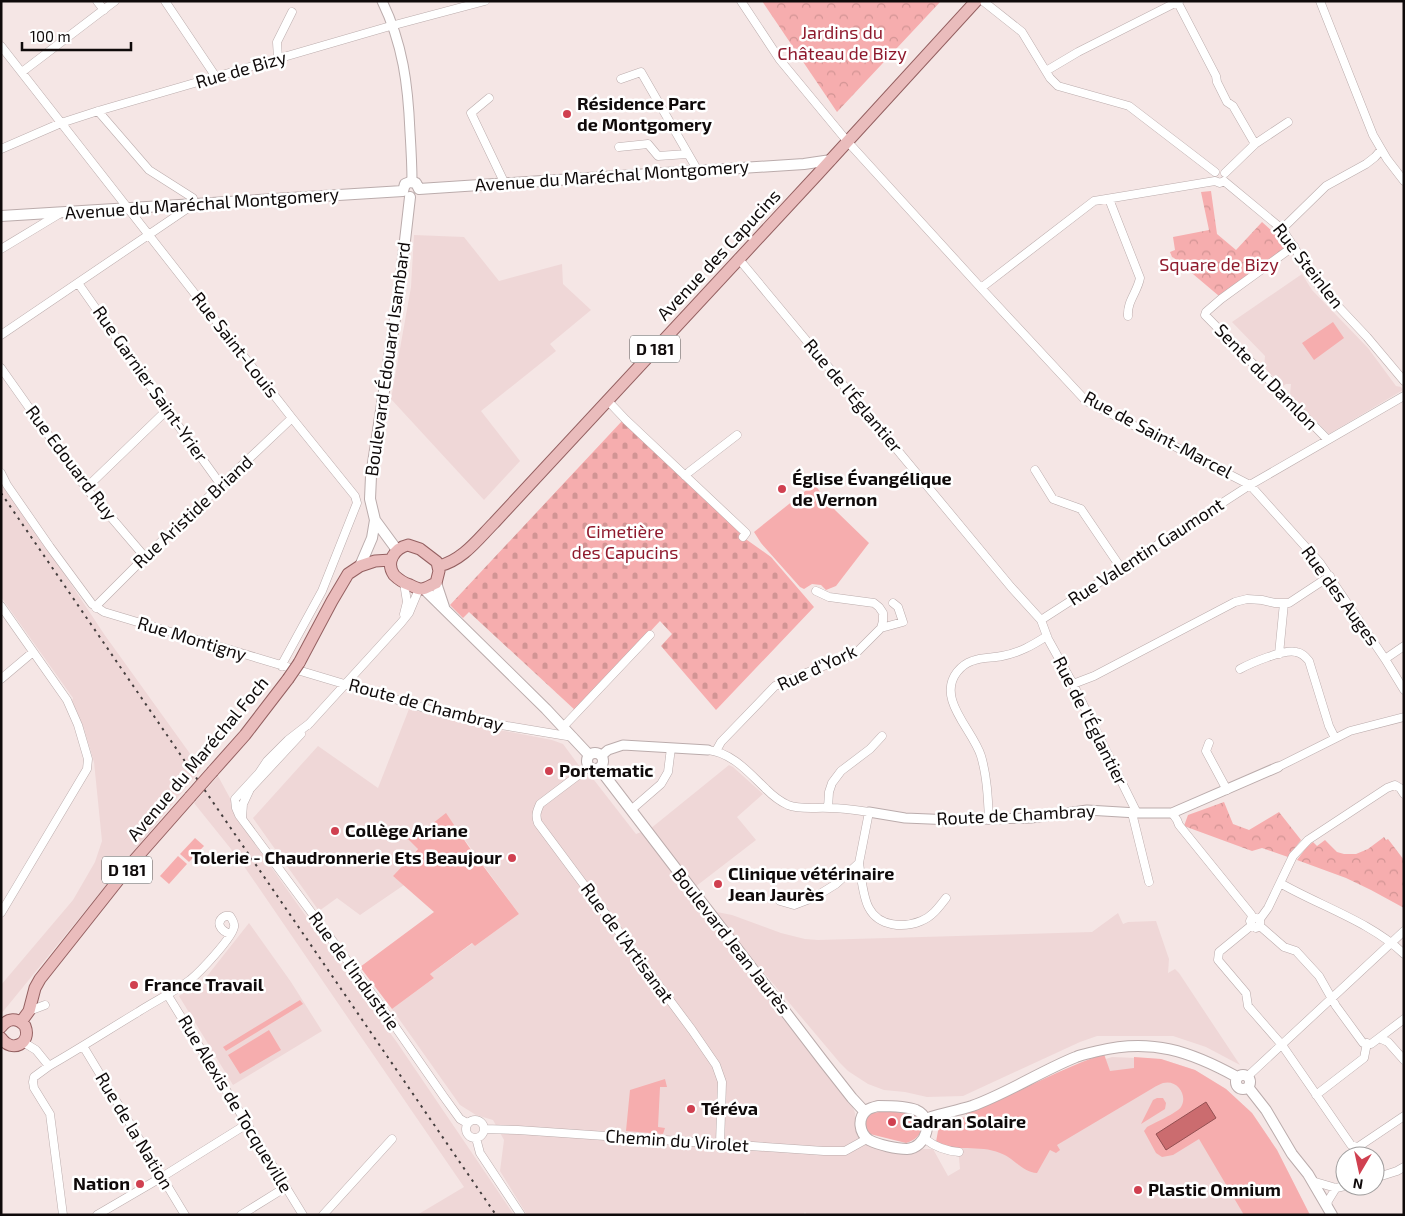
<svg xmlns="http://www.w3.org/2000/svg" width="1405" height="1216" font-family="'Exo 2',sans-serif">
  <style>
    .built { fill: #efd7d7 }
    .grass { fill: #f6adae }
    .forest { fill: url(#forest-crowns) }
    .cemetery { fill: url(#cemetery-stones) }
    .water { fill: #cb6c6f; stroke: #934f51 }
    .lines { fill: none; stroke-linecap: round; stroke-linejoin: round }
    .minor-casing { stroke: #bbacac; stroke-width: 9 }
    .tertiary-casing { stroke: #bbacac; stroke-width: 11 }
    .secondary-casing { stroke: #bbacac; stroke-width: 12 }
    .primary-casing { stroke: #946061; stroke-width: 13 }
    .minor { stroke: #fff; stroke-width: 8 }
    .tertiary { stroke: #fff; stroke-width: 9 }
    .secondary { stroke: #fff; stroke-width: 10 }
    .primary { stroke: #eabcbc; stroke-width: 11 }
    .rail { stroke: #453e3e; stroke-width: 2; stroke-dasharray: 2.5 5; stroke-linecap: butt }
    .primary-bridge-casing { stroke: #946061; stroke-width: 13; stroke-linecap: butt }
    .primary-bridge { stroke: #eabcbc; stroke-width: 11 }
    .poi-dot { fill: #d04050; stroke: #fff; stroke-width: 2 }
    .labels { text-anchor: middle; stroke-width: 5; stroke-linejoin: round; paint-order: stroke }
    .shield { fill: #fff; stroke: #575454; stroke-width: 1 }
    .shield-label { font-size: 16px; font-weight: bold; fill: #0f0a0a }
    .park-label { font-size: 18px; fill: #8f1a2d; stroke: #fff }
    .street-label { font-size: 18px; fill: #0f0a0a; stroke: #fff }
    .poi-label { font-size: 18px; font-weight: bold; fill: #0f0a0a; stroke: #fff; text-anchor: start }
  </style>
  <defs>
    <pattern id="forest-crowns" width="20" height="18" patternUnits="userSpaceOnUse" patternTransform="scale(1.25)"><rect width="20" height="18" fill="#f6adae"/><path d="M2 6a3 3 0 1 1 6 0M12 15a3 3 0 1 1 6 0" fill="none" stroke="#d29494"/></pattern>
    <pattern id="cemetery-stones" width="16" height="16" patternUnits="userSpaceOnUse" patternTransform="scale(1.25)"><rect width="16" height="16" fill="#f6adae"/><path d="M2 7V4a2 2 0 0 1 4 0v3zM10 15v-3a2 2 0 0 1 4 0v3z" fill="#d29494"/></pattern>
  </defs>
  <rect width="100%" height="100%" fill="#f5e6e5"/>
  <path class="built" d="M414 235 464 237 499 281 562 264 563 284 591 310 550 344 556 351 481 411 520 461 484 500 391 399 411 287Z
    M1302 274 1312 290 1368 348 1396 386 1401 387 1403 390 1329 434 1290 395 1291 384H1286L1283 386 1264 368 1265 356 1232 322Z
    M1 478 104 634 201 769 1 1014V985L73 900 95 862 102 841 94 762 84 729 72 701 73 698 1 597Z
    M409 709 474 725 552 740 563 744 589 779 594 780 636 834 650 829 729 765 733 767 763 794 737 817 756 840 695 887 717 912 732 915 781 933 805 939 818 940 1092 932 1118 913 1123 924 1128 922 1156 921 1169 959 1168 973 1175 969 1179 973 1240 1065 1206 1047 1173 1036H1097L1080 1042 963 1096 927 1097 905 1092 884 1090 868 1084 848 1071 840 1063 738 942 852 1105 855 1113 856 1131 858 1138 868 1144 905 1154 923 1149H933L948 1176 960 1169 957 1136 1083 1066 1112 1057 1161 1059 1195 1070 1226 1089 1252 1113 1277 1150 1310 1215H807L805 1212 803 1215H527L500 1171 504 1140 493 1120 476 1115 460 1105 392 1009 434 978 430 974 473 943 475 946 519 914 446 814 419 834 412 830 406 837 418 848 393 876 404 885 360 915 337 898 319 911 253 818 318 746 378 788Z
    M218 776 231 800 235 816 366 1001 396 1041 514 1215H417L464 1187 239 859 194 803Z
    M249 923 291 982 322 1031 233 1085 179 996 188 990 192 991 200 985Z"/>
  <path class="grass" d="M1333 322 1344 338 1314 360 1302 343Z
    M814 484 835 510 869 543 836 586 826 590 821 585 812 584 804 589 800 587 761 543 754 532Z
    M446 813 469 847 519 914 475 946 472 943 430 974 434 978 392 1009 360 967 434 912 393 876 418 849 406 837 412 830 419 834Z
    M195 838 204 846 189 862 180 854Z
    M178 856 187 864 169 884 160 876Z
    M300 1000 303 1004 226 1051 223 1047Z
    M269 1030 281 1050 240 1074 228 1055Z
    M1104 1054 1110 1071 1134 1068V1057L1161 1059 1195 1070 1226 1089 1252 1113 1277 1150 1310 1215H1244L1199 1139 1173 1155 1162 1157 1156 1153 1144 1131 1147 1127C1154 1123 1177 1113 1181 1107 1188 1096 1178 1079 1163 1083 1160 1084 1156 1086 1153 1088L1057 1145 1060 1150 1056 1153 1050 1150 1037 1173C1023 1173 1013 1157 1000 1153 979 1144 956 1153 936 1142L938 1131 937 1125 945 1122 966 1117V1114C1013 1096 1056 1070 1104 1054Z
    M665 1079 667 1087H660L658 1127 665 1128 663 1134 626 1131 630 1090Z
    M1157 1098H1163L1166 1103 1165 1109 1141 1124 1153 1100Z
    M895 1112C902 1113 910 1113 915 1116 929 1126 919 1140 906 1143L870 1134 866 1129C863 1109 881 1112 895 1112Z"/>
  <path class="forest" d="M762 1H941L837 112Z
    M1211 191 1217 234 1236 250 1262 222 1284 242V251L1219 296 1174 258 1172 257 1170 252 1175 250 1173 237 1209 230 1201 192Z
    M1224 802 1233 824 1249 830 1279 812 1301 840 1288 857 1262 848 1252 851 1184 826 1188 815Z
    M1384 837 1386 840 1388 839 1404 860V908L1371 890 1346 878 1297 860 1306 848 1313 842 1317 846 1325 840 1337 852 1344 854H1356L1368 849Z"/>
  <path class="cemetery" d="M622 421 740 531V535L771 557 814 607 716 710 661 646 672 634 660 621 576 711 469 612 463 618 450 605Z"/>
  <path class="water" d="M1206 1102 1216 1118 1166 1150 1156 1134Z"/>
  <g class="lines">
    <defs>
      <path id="minor" d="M97 1 104 10
        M165 1 216 77
        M741 1 780 60 847 141 981 288 1086 401 1250 485 1320 563 1385 659 1404 690
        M983 1 1022 32 1050 78 1058 86 1129 106 1215 172
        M1320 1 1373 135 1387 159 1404 181
        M1178 3 1216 76 1217 82 1227 102 1233 106 1255 144
        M1 46 292 418 355 496 357 503 355 508 322 591 281 666
        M278 59 277 42 292 12
        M1046 71 1078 52 1179 1
        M22 72 115 1
        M621 79 641 72 698 171
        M489 98 471 113 505 184
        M619 147 648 144 658 156 687 154
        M1 149 61 123 98 111 387 27 485 1
        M1225 173 1255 144 1288 122
        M1224 181 1282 229 1319 286 1367 337 1404 381
        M1109 199 1140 278C1137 293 1127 301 1128 316
        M1282 229 1326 186 1366 164 1375 157 1381 150
        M1294 246 1221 299 1206 312 1205 315 1327 439
        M1 249 59 214
        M738 258 1011 587 1041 620 1048 639 1073 684 1137 813
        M78 283 167 410 221 485
        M981 288 1094 201 1215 181 1220 183 1224 181
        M1 335 194 204 193 198 149 170 98 111
        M1 368 86 488 145 557
        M608 401 626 420 746 533 743 537
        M1035 470 1053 499 1081 509 1121 568
        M1 473 7 485 50 547 92 604 104 612 441 713 501 725 573 737
        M685 476 689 472 737 435
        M86 488 167 410
        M404 583 407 602 404 614
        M1 606 67 700 78 725 88 759 87 769 1 913
        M96 608 99 603 145 557 292 418
        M1041 620 1250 485 1404 396
        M881 628 903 622 898 607 893 603
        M1279 654 1284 603
        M1385 659 1404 646
        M1240 669C1251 663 1284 649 1296 652 1302 653 1305 656 1309 661L1329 726 1335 738
        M1 679 33 652
        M1073 684 1094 676 1235 602 1247 599 1262 600 1275 603H1289L1330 576
        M310 723 288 740 267 761 259 773 235 799 236 808 239 815 378 1002 444 1097 460 1119 467 1123
        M308 725 401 623 409 613 419 589
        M563 727 650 635
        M1209 743 1206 751 1227 790
        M708 750C733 753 749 773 766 789 772 795 779 801 788 805 801 810 816 807 830 808 843 808 856 810 869 812L859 863 836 884 815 897 794 905 780 901
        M716 751 721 742 775 686 857 652 881 628 883 621V613L879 607 874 603 829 597 816 591
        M589 767 540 804C537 811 535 815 538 823L692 1030 716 1065 722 1082 720 1144
        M1278 767 1350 731 1404 717
        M828 808 829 792 832 783 841 771 870 749 882 736
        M631 810 661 784 668 772 671 748
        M1132 813 1149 882
        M1172 813 1177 820 1179 825 1251 914 1252 917 1250 921 1252 925 1256 928 1260 926V919L1252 917
        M242 818 243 804 250 789 301 734
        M989 820C988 798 987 776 981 756 973 730 936 699 957 672 961 667 966 663 972 661 981 657 993 658 1002 656 1021 652 1031 646 1047 636
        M859 863C861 876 863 898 869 908 879 927 904 928 921 921 932 917 939 907 946 898
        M1280 883C1320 906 1371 922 1404 954
        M1260 919 1268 908 1293 856 1308 840 1387 788 1395 785 1400 788 1404 794
        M1252 925 1219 952 1218 960 1246 993 1248 1006 1282 1045 1351 1145 1358 1147 1404 1116
        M1260 926 1284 947 1296 951 1319 976 1336 1006 1363 1043 1371 1044 1379 1038 1388 1042 1404 1060
        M167 994 303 1215
        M29 1011 45 1005
        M1379 1038 1404 1019
        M23 1042 36 1050 49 1066C79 1049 108 1030 138 1012 155 1001 174 992 190 980 200 972 232 938 234 927 235 923 232 919 230 916H225C214 922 221 931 230 934
        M83 1046 185 1215
        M49 1066 34 1077 33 1082 34 1088 50 1114 63 1215
        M1248 1076 1404 931
        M1316 1095 1364 1058 1367 1043
        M466 1129a9 9 0 1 1 18 0a9 9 0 1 1-18 0Z
        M484 1129 518 1130 824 1151H845L863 1141 867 1138
        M476 1138 480 1153 521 1215
        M925 1139C934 1146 947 1151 959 1152
        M1375 1178 1397 1171 1404 1167
        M1312 1181 1336 1188 1345 1186
        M1327 1206 1328 1201 1336 1188
        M97 1215 162 1177 247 1124
        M241 1215 286 1187
        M323 1215 392 1139"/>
      <path id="tertiary" d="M382 1C403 44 408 85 410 132 411 148 412 165 412 182
        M601 756 608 750 623 745 708 750
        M869 812 905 818 953 820 1031 818 1087 810 1137 813H1172L1278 767"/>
      <path id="secondary" d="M419 189 804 164 831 160
        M403 191 405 184 410 182 416 183 419 189
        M1 216 403 191
        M397 550 375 520 370 499 371 476 399 293 410 197
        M360 566 372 538 375 520
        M436 583 444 607
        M424 589 546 709 589 755
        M587 761a8 8 0 1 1 16 0a8 8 0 1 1-16 0Z
        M599 768 823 1061 852 1098 865 1112
        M1236 1082a7 7 0 1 1 14 0a7 7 0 1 1-14 0Z
        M1248 1087 1266 1110 1292 1154 1308 1174 1332 1215
        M878 1106C888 1106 906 1106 916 1110 936 1119 926 1148 907 1149 896 1149 879 1145 869 1140 859 1133 857 1118 867 1110 870 1108 874 1107 878 1106Z
        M925 1120 931 1117C945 1113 959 1110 972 1106 1008 1093 1041 1071 1076 1057 1083 1054 1091 1053 1098 1051 1151 1038 1190 1051 1237 1077"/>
      <path id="primary" d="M408 545 420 549 437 562 439 571 436 583C431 585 426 589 421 589 418 589 414 587 410 585 404 583 399 580 394 575 385 562 395 548 408 545Z
        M439 566C463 560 478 539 494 523L816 176 976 1
        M299 663 332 601 348 574 360 566 375 561 391 560
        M213 771 245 735 288 679
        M21 1022 29 1011 35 988 40 979 131 864 190 797
        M1 1027C8 1018 17 1017 25 1026 32 1043 12 1054 1 1038"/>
    </defs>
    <use href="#minor" class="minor-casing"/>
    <use href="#tertiary" class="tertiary-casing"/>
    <use href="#secondary" class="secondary-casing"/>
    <use href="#primary" class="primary-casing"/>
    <use href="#minor" class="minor"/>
    <use href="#tertiary" class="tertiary"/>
    <use href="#secondary" class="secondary"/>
    <use href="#primary" class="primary"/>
    <path class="rail" d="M1 493 496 1215"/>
    <defs>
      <path id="primary-bridge" d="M288 679 299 663
        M190 797 213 771"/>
    </defs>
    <use href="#primary-bridge" class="primary-bridge-casing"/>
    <use href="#primary-bridge" class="primary-bridge"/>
  </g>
  <g class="poi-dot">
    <circle cx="567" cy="114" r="5"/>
    <circle cx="782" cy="489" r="5"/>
    <circle cx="549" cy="771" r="5"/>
    <circle cx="335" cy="831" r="5"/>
    <circle cx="512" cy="858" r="5"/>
    <circle cx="718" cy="884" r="5"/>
    <circle cx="134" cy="985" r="5"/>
    <circle cx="691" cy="1109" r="5"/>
    <circle cx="892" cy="1122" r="5"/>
    <circle cx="140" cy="1184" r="5"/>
    <circle cx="1138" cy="1190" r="5"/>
  </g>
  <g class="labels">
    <g class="shield">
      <rect x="630" y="335.5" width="50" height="27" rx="4"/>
      <rect x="102" y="856.5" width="50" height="27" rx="4"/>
    </g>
    <g class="shield-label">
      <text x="655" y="355">D 181</text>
      <text x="127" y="876">D 181</text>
    </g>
    <g class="park-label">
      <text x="842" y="39">Jardins du<tspan x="842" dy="21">Château de Bizy</tspan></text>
      <text x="1219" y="271">Square de Bizy</text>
      <text x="625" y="538">Cimetière<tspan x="625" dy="21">des Capucins</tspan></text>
    </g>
    <g class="street-label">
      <text transform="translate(241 70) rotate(-16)" y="6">Rue de Bizy</text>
      <text transform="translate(612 176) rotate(-4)" y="6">Avenue du Maréchal Montgomery</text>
      <text transform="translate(202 204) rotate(-4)" y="6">Avenue du Maréchal Montgomery</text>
      <text transform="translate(719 255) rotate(-47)" y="6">Avenue des Capucins</text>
      <text transform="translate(1308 266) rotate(52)" y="6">Rue Steinlen</text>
      <text transform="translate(235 345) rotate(52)" y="6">Rue Saint-Louis</text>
      <text transform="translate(388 359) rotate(-82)" y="6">Boulevard Édouard Isambard</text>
      <text transform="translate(1266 377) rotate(46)" y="6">Sente du Damlon</text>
      <text transform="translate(150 384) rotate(55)" y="6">Rue Garnier Saint-Yrier</text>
      <text transform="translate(853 396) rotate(50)" y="6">Rue de l'Églantier</text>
      <text transform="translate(1158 435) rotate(28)" y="6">Rue de Saint-Marcel</text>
      <text transform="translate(71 463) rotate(53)" y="6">Rue Edouard Ruy</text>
      <text transform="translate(193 512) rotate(-43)" y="6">Rue Aristide Briand</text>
      <text transform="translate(1146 552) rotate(-33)" y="6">Rue Valentin Gaumont</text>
      <text transform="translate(1340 596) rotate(54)" y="6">Rue des Auges</text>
      <text transform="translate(192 639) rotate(17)" y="6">Rue Montigny</text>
      <text transform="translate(817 668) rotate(-25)" y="6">Rue d'York</text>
      <text transform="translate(426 705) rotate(15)" y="6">Route de Chambray</text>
      <text transform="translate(1090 721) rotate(63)" y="6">Rue de l'Églantier</text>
      <text transform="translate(198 759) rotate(-50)" y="6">Avenue du Maréchal Foch</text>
      <text transform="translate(1016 815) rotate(-3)" y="6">Route de Chambray</text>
      <text transform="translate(731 941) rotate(52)" y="6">Boulevard Jean Jaurès</text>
      <text transform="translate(627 943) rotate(54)" y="6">Rue de l'Artisanat</text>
      <text transform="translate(354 971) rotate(54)" y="6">Rue de l'Industrie</text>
      <text transform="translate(235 1104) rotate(59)" y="6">Rue Alexis de Tocqueville</text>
      <text transform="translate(134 1131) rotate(59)" y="6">Rue de la Nation</text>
      <text transform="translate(677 1141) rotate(4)" y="6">Chemin du Virolet</text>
    </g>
    <g class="poi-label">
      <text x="577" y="110">Résidence Parc<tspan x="577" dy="21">de Montgomery</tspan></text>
      <text x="792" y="485">Église Évangélique<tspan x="792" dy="21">de Vernon</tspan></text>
      <text x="559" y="777">Portematic</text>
      <text x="345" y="837">Collège Ariane</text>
      <text x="502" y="864" text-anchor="end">Tolerie - Chaudronnerie Ets Beaujour</text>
      <text x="728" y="880">Clinique vétérinaire<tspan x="728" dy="21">Jean Jaurès</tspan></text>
      <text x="144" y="991">France Travail</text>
      <text x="701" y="1115">Téréva</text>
      <text x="902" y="1128">Cadran Solaire</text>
      <text x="130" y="1190" text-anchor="end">Nation</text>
      <text x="1148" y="1196">Plastic Omnium</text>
    </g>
  </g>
  <rect width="1405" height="1216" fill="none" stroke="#0f0a0a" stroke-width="5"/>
  <g transform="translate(1360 1171) rotate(189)"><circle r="24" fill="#ffffff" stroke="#9f9d9d"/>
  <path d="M0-4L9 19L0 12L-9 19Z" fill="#d04050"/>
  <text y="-8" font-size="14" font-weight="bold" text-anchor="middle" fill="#0f0a0a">N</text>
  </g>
  <path d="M22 42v8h109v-8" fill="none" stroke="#0f0a0a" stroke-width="2.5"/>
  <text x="30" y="42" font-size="15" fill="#0f0a0a" stroke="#ffffff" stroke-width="4" paint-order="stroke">100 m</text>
</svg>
